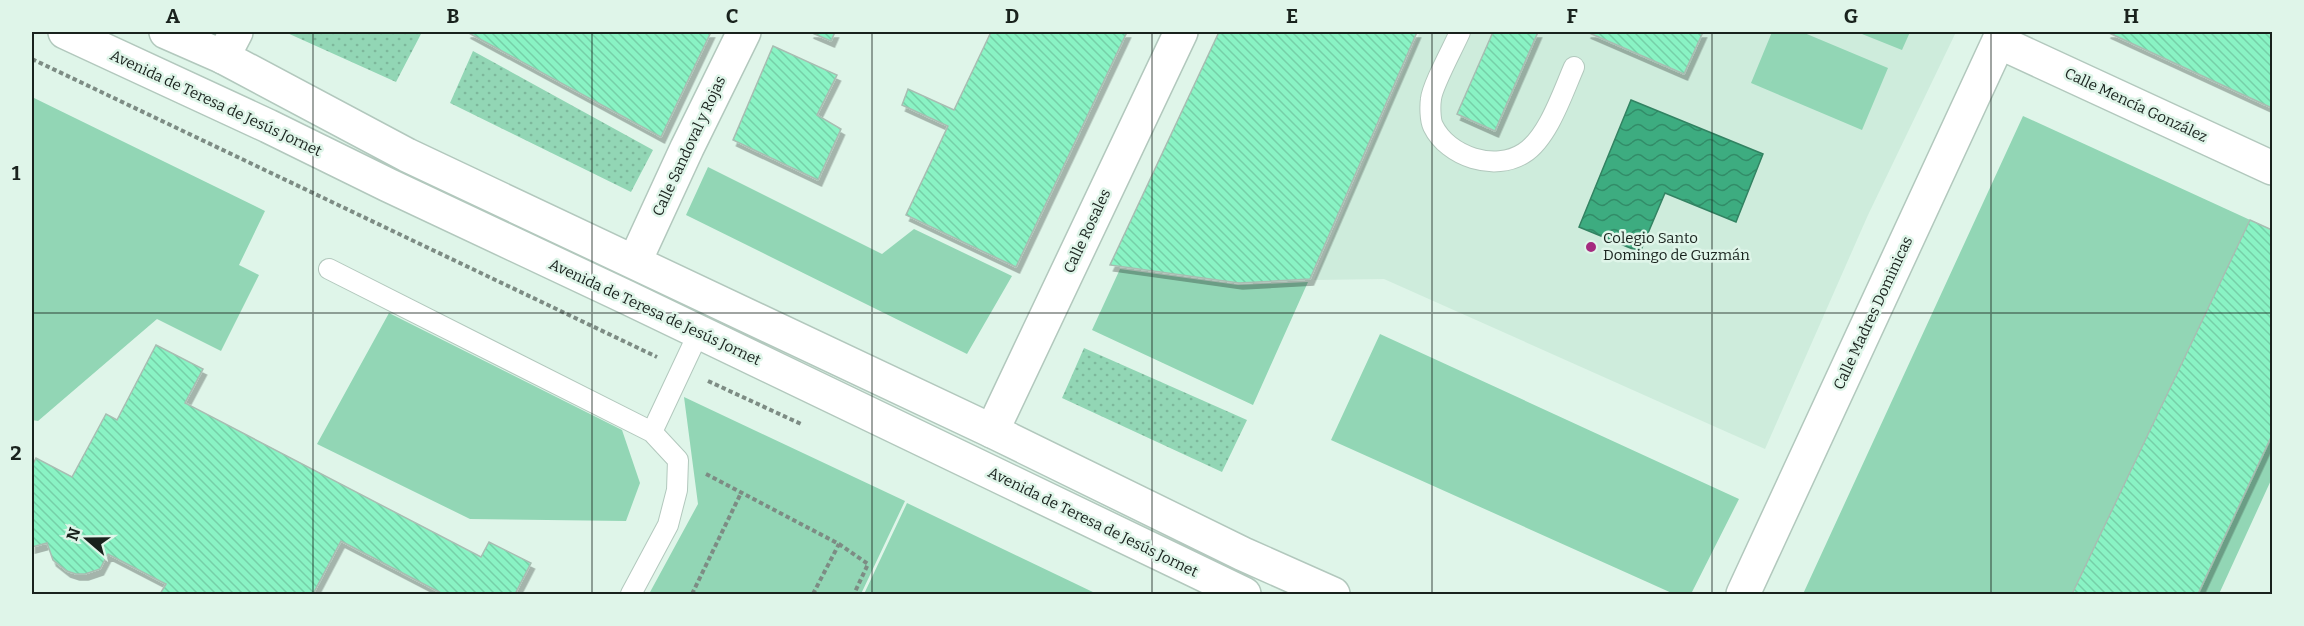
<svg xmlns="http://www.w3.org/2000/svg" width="2304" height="626" font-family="Bitter,serif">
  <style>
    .built { fill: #ceecdc }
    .green { fill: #92d6b5 }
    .park { fill: url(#park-dots) }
    .water { fill: url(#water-waves); stroke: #328362; stroke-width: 1.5 }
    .building { fill: url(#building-back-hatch); stroke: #a8bdb2; stroke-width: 1.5; filter: url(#shadow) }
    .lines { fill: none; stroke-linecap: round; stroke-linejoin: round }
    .service-casing { stroke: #b2c8bd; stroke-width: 22 }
    .minor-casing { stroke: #b2c8bd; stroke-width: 36 }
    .tertiary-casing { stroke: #b2c8bd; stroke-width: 36 }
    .path { stroke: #7d8c84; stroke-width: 4; stroke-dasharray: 4.5 3; stroke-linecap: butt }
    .service { stroke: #fff; stroke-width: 20 }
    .minor { stroke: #fff; stroke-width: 33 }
    .tertiary { stroke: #fff; stroke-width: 33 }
    .grid { fill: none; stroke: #19221d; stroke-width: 1.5; stroke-opacity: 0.55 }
    .poi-dot { fill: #a52b7f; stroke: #dff5e9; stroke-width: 2 }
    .labels { text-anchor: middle; stroke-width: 5; stroke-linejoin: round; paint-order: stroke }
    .street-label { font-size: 15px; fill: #19221d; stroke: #dff5e9 }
    .poi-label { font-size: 15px; fill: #19221d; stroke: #dff5e9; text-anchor: start }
    .neatline { fill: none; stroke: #19221d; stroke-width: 2 }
    .grid-label { font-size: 20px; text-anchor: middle; font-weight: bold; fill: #19221d }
  </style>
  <defs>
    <pattern id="park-dots" width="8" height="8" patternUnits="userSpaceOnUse" patternTransform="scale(1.5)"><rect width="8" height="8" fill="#92d6b5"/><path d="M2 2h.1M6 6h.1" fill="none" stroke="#7db79b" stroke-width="1.8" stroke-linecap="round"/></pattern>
    <pattern id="water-waves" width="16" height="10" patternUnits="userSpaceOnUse" patternTransform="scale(1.5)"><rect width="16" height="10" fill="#3dac80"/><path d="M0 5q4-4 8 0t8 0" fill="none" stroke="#328c68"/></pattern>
    <pattern id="building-back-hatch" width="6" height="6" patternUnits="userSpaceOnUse" patternTransform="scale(1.5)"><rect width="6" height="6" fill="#89f3c4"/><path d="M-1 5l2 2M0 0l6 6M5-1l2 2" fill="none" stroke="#76d0a8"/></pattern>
    <filter id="shadow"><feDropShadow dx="3.5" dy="6" stdDeviation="0" flood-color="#0004"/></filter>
  </defs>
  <rect width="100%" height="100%" fill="#dff5e9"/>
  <path class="built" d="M1420 32H1956L1868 215 1765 449 1384 279 1314 280Z"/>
  <path class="green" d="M1772 32H1802L1888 68 1862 130 1751 83Z
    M1857 32H1910L1902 50Z
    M32 97 265 211 239 265 259 275 221 351 157 319 38 421 32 420Z
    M2023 116 2272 230V478L2219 594H1803Z
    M708 167 882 254 914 229 1012 276 967 354 686 215Z
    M1120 269 1238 285 1308 282 1253 405 1092 330Z
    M389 313 622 430 640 483 626 521 470 519 317 444Z
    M1380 334 1739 499 1691 594H1674L1331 440Z
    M684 397 905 501 861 594H649L698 504Z
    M907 503 1097 594H864Z"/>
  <path class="park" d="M285 32H422L396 82Z
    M473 51 653 150 631 192 450 103Z
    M1084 348 1247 420 1222 472 1062 398Z"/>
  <path class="water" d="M1631 100 1763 154 1736 222 1665 193 1640 252 1579 227Z"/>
  <path class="building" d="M467 32H711L661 137Z
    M810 32H835L831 41Z
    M991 32H1127L1016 267 906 215 948 126 902 105 908 89 954 110Z
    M1219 32H1417L1310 279 1239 283 1110 265Z
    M1493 32H1538L1495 131 1457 114Z
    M1587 32H1703L1684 74Z
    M2107 32H2272V108Z
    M773 46 837 75 817 115 841 129 818 180 733 140Z
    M2250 220 2272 230V435L2198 594H2072Z
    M156 345 203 369 185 403 481 557 489 542 531 563 515 594H443L341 541 313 594H160L166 584 108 554 100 569 85 574H76L67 571 53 560 47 543 32 547V466L36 458 72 477 106 414 117 420Z"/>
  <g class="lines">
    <defs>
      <path id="service" d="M1460 32C1454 46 1432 86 1431 99 1430 105 1430 120 1433 126 1448 157 1495 172 1524 153 1548 138 1563 92 1574 67
        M329 269 652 432 678 460 677 490 668 525 631 594
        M652 432 699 332"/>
      <path id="minor" d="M1999 42 2272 168
        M223 57 236 32
        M635 261 687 148 744 32
        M992 431 1181 32
        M1743 594 2003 32"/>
      <path id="tertiary" d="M65 32 268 126 388 185 626 297 1244 594
        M166 32 223 57 407 155 992 431 1243 554 1333 594"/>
    </defs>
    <use href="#service" class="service-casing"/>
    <use href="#minor" class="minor-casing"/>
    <use href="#tertiary" class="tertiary-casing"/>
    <path class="path" d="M32 59 657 357
      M708 381 801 424
      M706 474 839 544 868 564 854 594
      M692 594 741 493
      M813 594 839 544"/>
    <use href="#service" class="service"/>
    <use href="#minor" class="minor"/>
    <use href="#tertiary" class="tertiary"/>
  </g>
  <path class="grid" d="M313 32V594M592 32V594M872 32V594M1152 32V594M1432 32V594M1712 32V594M1991 32V594M32 313H2272"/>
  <circle class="poi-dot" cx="1591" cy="247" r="6"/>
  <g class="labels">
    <g class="street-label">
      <text transform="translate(216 103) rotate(25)" y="5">Avenida de Teresa de Jesús Jornet</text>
      <text transform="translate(2136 105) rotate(25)" y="5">Calle Mencía González</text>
      <text transform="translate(689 146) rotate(-65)" y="5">Calle Sandoval y Rojas</text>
      <text transform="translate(1087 231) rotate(-65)" y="5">Calle Rosales</text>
      <text transform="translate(655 312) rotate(25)" y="5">Avenida de Teresa de Jesús Jornet</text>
      <text transform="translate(1873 313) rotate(-65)" y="5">Calle Madres Dominicas</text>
      <text transform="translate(1093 522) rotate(26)" y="5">Avenida de Teresa de Jesús Jornet</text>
    </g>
    <g class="poi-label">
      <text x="1603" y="243">Colegio Santo<tspan x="1603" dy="17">Domingo de Guzmán</tspan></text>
    </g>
  </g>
  <rect width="2304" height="626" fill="none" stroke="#dff5e9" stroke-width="66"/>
  <g transform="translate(87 539) rotate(290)" stroke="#dff5e9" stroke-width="4.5" paint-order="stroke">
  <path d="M0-4.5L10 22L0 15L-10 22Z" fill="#19221d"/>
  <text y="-9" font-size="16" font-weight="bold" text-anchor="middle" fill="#19221d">N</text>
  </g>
  <rect x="33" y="33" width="2238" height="560" class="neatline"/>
  <g class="grid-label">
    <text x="173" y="23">A</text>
    <text x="453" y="23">B</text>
    <text x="732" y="23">C</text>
    <text x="1012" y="23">D</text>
    <text x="1292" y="23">E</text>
    <text x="1572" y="23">F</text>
    <text x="1851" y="23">G</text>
    <text x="2131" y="23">H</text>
    <text x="16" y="180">1</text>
    <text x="16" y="460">2</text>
  </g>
</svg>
